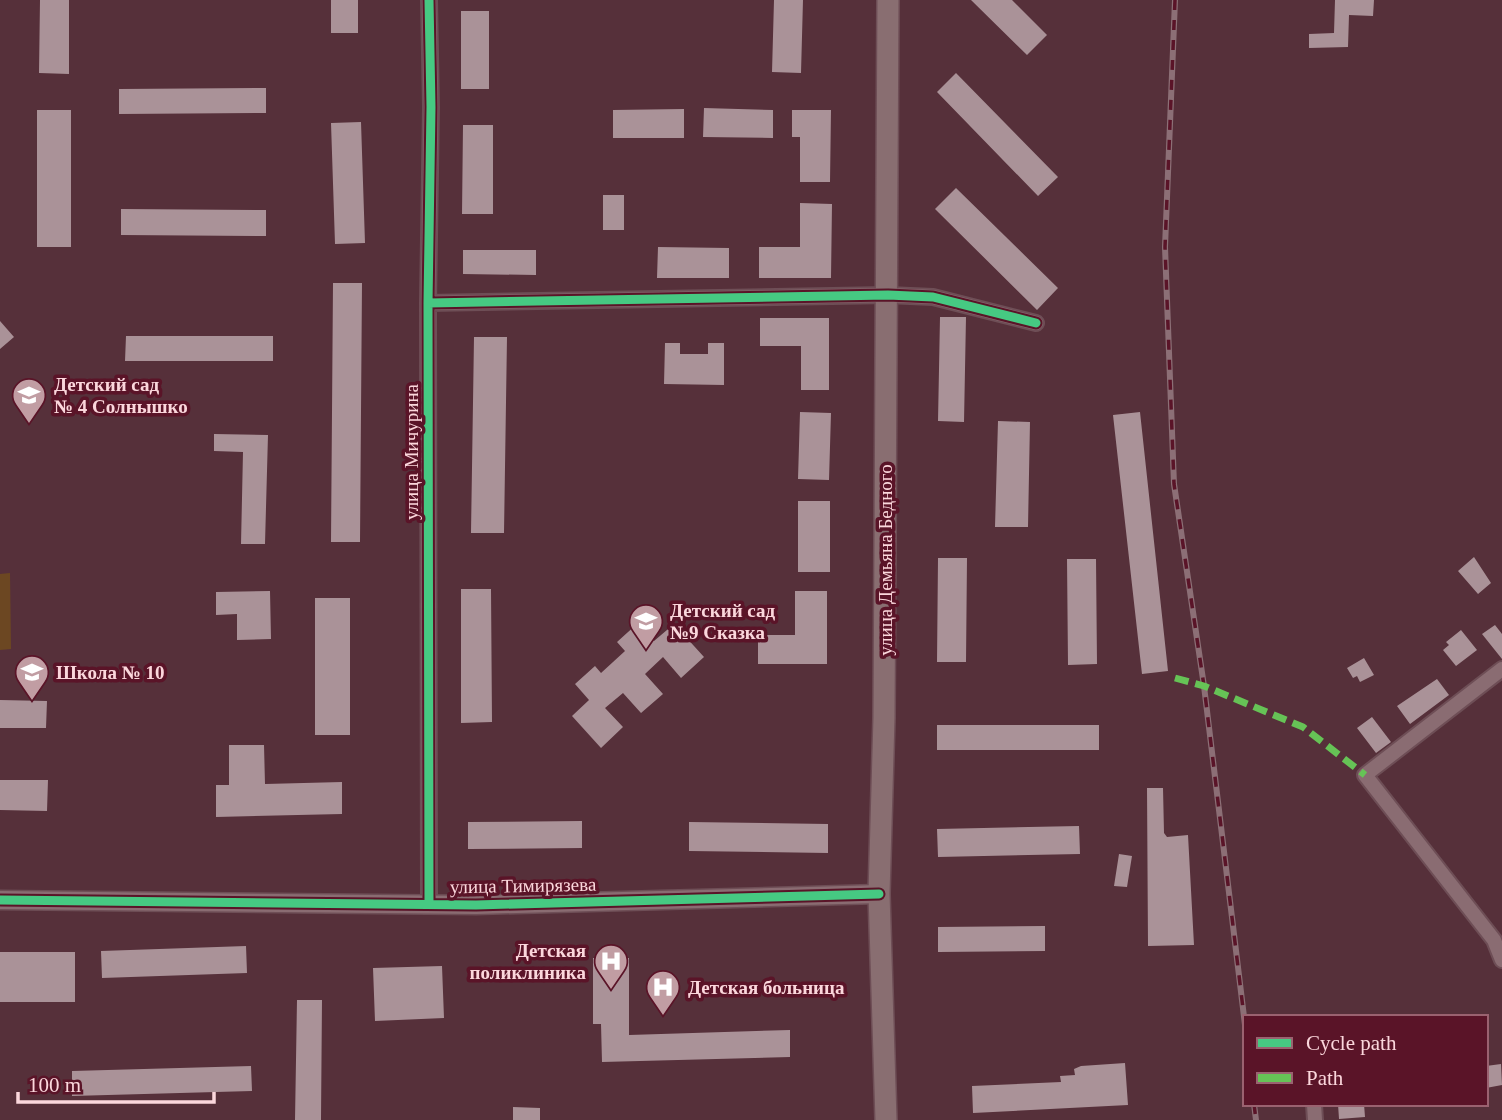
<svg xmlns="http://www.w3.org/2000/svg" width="1502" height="1120" font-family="Georgia,serif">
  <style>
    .green { fill: #6c4722 }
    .building { fill: #aa9298 }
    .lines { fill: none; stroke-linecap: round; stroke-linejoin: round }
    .minor-casing { stroke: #6e4e56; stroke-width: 18 }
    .tertiary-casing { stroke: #6e4e56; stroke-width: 21 }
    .secondary-casing { stroke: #6e4e56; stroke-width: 24 }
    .minor { stroke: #8a6c72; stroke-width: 14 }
    .tertiary { stroke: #8a6c72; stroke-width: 18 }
    .secondary { stroke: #896e71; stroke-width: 21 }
    .rail-casing { stroke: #8c6f76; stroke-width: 6 }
    .rail { stroke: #5a1428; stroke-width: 3.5; stroke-dasharray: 10; stroke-linecap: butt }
    .quiet { stroke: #66c356; stroke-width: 7; stroke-dasharray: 14 7; stroke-linecap: butt }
    .cycleway-casing { stroke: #5a1428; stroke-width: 13 }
    .cycleway { stroke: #46c982; stroke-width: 9 }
    .labels { text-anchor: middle; stroke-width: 7; stroke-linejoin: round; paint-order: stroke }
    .poi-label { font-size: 19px; font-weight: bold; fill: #fbd7dc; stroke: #5a1428; text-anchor: start }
    .street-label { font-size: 19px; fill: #fbd7dc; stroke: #5a1428 }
  </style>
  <rect width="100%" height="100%" fill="#56303a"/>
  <path class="green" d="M10 573 11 649 0 650V574Z"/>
  <path class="building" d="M40 0H69V74L39 73Z
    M331 0H358V33H331Z
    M774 0H803L801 73 772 72Z
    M971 0H1012L1047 35 1027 55Z
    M1335 0H1374L1373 16 1349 15 1348 47 1309 48V34L1334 33Z
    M461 11H489V89H461Z
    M956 73 1058 177 1038 196 937 92Z
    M266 88V113L119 114V89Z
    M704 108 773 110V138L703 137Z
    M684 109V138H613V110Z
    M37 110H71V247H37Z
    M792 110H831L830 182H800V137H792Z
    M361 122 365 243 335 244 331 123Z
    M463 125H493V214H462Z
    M956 188 1058 288 1037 310 935 209Z
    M603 195H624V230H603Z
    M800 203 832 204 831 278H759V247H800Z
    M121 209 266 210V236L121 235Z
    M658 247 729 248V278H657Z
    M463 250H536V275L463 274Z
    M333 283H362L360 542H331Z
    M940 317H966L964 422 938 421Z
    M760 318H829V390H801V346H760Z
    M0 321 14 337 0 349Z
    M126 336H273V361H125Z
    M474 337H507L504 533H471Z
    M665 343H680V354H708V343H724V385L664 384Z
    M800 412 831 413 829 480 798 479Z
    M1140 412 1168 671 1142 674 1113 415Z
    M998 421 1030 422 1028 527H995Z
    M214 434 268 435 265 544H241L243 452 214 451Z
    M798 501H830V572H798Z
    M1474 557 1491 583 1478 594 1458 571Z
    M938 558H967L966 662H937Z
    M1067 559H1096L1097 664 1068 665Z
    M461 589H491L492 722 461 723Z
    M270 591 271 639 237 640V614L216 615V592Z
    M795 591H827V664H758V635H795Z
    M315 598H350V735H315Z
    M638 623 654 641 674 624 704 657 681 678 663 657 645 674 663 694 641 713 623 693 605 708 623 727 601 748 572 716 589 700 575 684 595 666 601 673 625 651 617 642Z
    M1495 625 1502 634V659L1482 634Z
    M1461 630 1477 650 1456 666 1443 650 1449 645 1446 642Z
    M1364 658 1374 675 1360 682 1357 676 1353 678 1347 668Z
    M1437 679 1449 695 1410 724 1397 706Z
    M0 700 47 701 46 728H0Z
    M1372 717 1391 742 1376 753 1357 728Z
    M937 725H1099V750H937Z
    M229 745H264L265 784 342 782V814L216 817V785H229Z
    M0 780H48L47 811 0 810Z
    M1147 788H1163L1164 833 1167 837 1188 835 1194 945 1148 946Z
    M582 821V848L468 849V822Z
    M689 822 828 824V853L689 851Z
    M1079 826 1080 854 938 857 937 829Z
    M1119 854 1132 856 1127 887 1114 886Z
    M1045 926V951L938 952V927Z
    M246 946 247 973 102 978 101 951Z
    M0 952H75V1002H0Z
    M593 958H629V1035L790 1030V1057L602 1062 601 1024H593Z
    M442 966 444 1018 375 1021 373 968Z
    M297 1000H322L321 1120H295Z
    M1125 1063 1128 1105 973 1113 972 1086 1061 1082 1060 1076 1075 1075 1074 1069 1081 1066Z
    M1501 1064 1502 1085 1486 1088V1066Z
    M251 1066 252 1091 72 1096V1071Z
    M1338 1104H1364L1365 1117 1339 1119Z
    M513 1107 540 1108V1120H513Z"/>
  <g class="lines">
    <defs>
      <path id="minor" d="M428 303 888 295 933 297 1036 323
        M1502 669 1365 775 1494 940 1502 960
        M429 903 428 303 431 107 429 0
        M1314 1104 1315 1120"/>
      <path id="tertiary" d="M0 900 476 905 879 894"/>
      <path id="secondary" d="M886 1120 879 894 884 718 888 0"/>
    </defs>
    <use href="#minor" class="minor-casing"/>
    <use href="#tertiary" class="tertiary-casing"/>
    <use href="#secondary" class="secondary-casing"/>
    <use href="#minor" class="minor"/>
    <use href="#tertiary" class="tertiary"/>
    <use href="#secondary" class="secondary"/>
    <defs>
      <path id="rail" d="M1175 0 1165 247 1174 484 1204 686 1245 1025
        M1254 1104 1256 1120"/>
    </defs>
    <use href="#rail" class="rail-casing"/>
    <use href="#rail" class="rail"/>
    <path class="quiet" d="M1175 678 1204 686 1303 727 1365 775"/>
    <defs>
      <path id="cycleway" d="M428 303 888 295 933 297 1036 323
        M0 900 476 905 879 894
        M429 903 428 303 431 107 429 0"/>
    </defs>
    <use href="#cycleway" class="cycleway-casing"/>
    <use href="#cycleway" class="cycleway"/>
  </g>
  <defs>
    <symbol id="school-pin" viewBox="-11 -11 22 30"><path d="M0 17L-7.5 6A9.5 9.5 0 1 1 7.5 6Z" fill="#c19da3" stroke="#5a1428"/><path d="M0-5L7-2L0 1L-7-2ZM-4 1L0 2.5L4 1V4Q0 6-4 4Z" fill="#fff"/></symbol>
    <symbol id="hospital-pin" viewBox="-11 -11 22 30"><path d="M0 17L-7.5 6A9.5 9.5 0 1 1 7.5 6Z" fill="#c19da3" stroke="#5a1428"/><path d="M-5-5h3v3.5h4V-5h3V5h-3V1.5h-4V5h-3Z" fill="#fff"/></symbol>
  </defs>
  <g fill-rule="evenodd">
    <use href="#school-pin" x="10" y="376" width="38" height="52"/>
    <use href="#school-pin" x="627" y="602" width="38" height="52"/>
    <use href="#school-pin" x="13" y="653" width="38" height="52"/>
    <use href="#hospital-pin" x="592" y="942" width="38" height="52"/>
    <use href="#hospital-pin" x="644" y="968" width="38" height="52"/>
  </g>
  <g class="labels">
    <g class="poi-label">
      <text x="54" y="391">Детский сад<tspan x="54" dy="22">№ 4 Солнышко</tspan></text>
      <text x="670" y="617">Детский сад<tspan x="670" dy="22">№9 Сказка</tspan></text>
      <text x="56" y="679">Школа № 10</text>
      <text x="586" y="957" text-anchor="end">Детская<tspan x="586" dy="22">поликлиника</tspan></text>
      <text x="688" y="994">Детская больница</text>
    </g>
    <g class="street-label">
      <text transform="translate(411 452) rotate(-90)" y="7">улица Мичурина</text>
      <text transform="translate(885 560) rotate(-90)" y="7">улица Демьяна Бедного</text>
      <text transform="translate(523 885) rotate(-1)" y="7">улица Тимирязева</text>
    </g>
  </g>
  <rect x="1243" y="1015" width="245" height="91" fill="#5a1428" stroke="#9a6270" stroke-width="2"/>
  <rect x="1257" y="1038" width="35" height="10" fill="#46c982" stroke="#9a6270" stroke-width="2"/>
  <text x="1306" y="1050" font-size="21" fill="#fbd7dc">Cycle path</text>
  <rect x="1257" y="1073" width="35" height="10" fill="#66c356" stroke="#9a6270" stroke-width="2"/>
  <text x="1306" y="1085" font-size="21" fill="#fbd7dc">Path</text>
  <path d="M18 1092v10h196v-10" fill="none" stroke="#fbd7dc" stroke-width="3.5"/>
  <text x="28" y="1092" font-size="21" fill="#fbd7dc" stroke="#5a1428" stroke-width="5" paint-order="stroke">100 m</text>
</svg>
